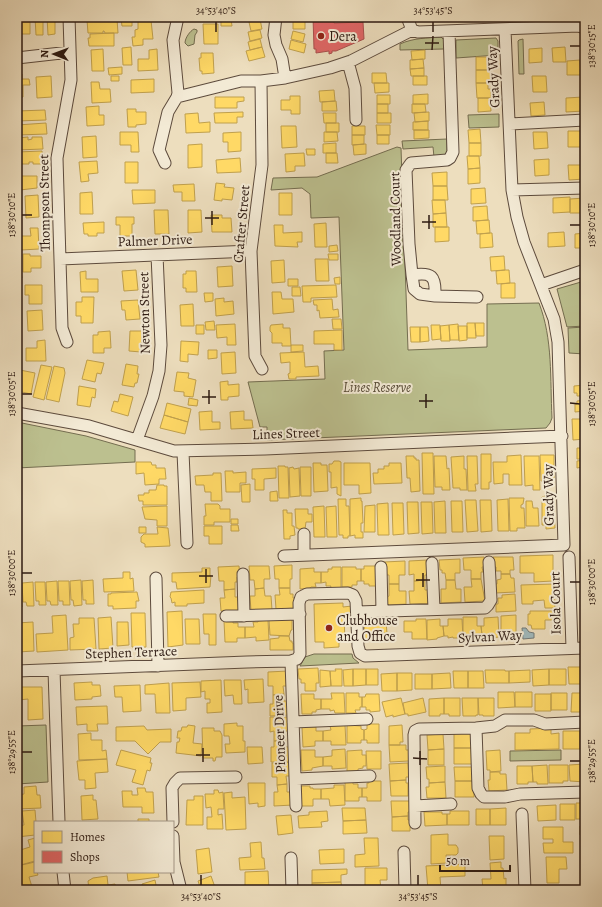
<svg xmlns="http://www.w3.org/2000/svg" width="602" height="907" font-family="Alegreya,serif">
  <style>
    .green { fill: #bcc08f; stroke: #746d50 }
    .water { fill: #9fb9bd; stroke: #717979 }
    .homes { fill: #ffd966; stroke: #c0a04d }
    .shops { fill: #e06666; stroke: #aa4f4d }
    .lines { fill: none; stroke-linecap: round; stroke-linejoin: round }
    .street-casing { stroke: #5d4b3d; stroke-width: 13 }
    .street { stroke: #f3ead5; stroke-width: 11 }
    .ticks { fill: none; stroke: #2d1a12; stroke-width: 1.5 }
    .poi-dot { fill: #8f2418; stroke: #f3ead5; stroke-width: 1.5 }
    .labels { text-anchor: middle; stroke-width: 4; stroke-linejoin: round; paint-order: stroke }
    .poi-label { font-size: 14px; fill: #2d1a12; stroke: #f3ead5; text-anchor: start }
    .street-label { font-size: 14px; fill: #2d1a12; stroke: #f3ead5 }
    .park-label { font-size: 14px; font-style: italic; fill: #584c38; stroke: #f3ead5 }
    .neatline { fill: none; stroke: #2d1a12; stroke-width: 1.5 }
    .ticks-label { font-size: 10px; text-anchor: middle; fill: #2d1a12 }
  </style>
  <rect width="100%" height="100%" fill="#eddebe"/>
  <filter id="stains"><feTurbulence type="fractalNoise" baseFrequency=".005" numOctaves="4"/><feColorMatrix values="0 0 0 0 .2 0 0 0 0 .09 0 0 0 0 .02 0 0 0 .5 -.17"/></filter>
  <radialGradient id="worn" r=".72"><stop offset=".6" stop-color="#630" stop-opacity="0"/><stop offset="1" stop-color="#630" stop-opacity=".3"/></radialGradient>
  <path class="green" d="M194 29 197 30V32L195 35 194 44 188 46 185 43C185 38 190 31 194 29Z
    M441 37 444 40V49L400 50V44C413 38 427 38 441 37Z
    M496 38 498 41V55L456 58V40Z
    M523 39 524 74H519L518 41 519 40Z
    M499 114V127L469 128 468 115Z
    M447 139V153L444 157H434L433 147 403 149 402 141Z
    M397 147 401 148 408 350 487 347V304L539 303C553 339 550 379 552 418L550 423 546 428 267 440V427H260L248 382 325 379 324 351 344 350 339 217 311 218 310 194 302 188 271 190 273 178 317 177Z
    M581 282H585V326L567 327 557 289Z
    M585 327V354L569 353 568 328Z
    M17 422 86 436 135 450V462L17 468Z
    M314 654H352L353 658 359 663 300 666 305 657Z
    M46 725 48 782 17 784V726Z
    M561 750V760L510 761V751Z"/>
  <path class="water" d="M522 628H526L529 632 534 633V638L523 639Z"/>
  <path class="homes" d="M17 17H22V19H18V22H30V34H20V37H17Z
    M35 17H43V35H36Z
    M47 17H55V34L48 35Z
    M207 17H238L207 19Z
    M291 17H303V19L291 20Z
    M132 18V26H122L121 19Z
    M117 19 118 33H105L104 31H103V33H88L87 20Z
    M221 19H231L232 26H221Z
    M260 19 262 29 251 31 249 22Z
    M305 19V29H293V20Z
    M151 20 153 39H143V45L133 46 132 37H135V30L138 29V21Z
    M203 24H218V44H204Z
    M260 30 262 38 250 41 248 32Z
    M293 31 305 34 303 42 291 39Z
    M114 33V46H89L88 38H90V34Z
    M260 39 262 47 250 50 248 42Z
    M291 40 306 44 304 53 289 49Z
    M131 47 132 65H123L122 48Z
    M262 47 265 57 249 61 246 51Z
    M565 47 566 62H553L552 48Z
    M542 48V62L529 63V49Z
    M103 49 104 71H92L91 50Z
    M157 49 158 70 138 71V59H149V50Z
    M425 50V59L412 60 411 51Z
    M201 53H213L214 73 202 74V71H200L199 58H201Z
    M476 57H488L489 70H476Z
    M423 59 424 68 410 69V60Z
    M580 60 581 75H567V61Z
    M122 67V74L109 75 108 68Z
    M424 68V76H411L410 69Z
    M476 70H491V80H487L488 83H476Z
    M372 73H386L387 83H372Z
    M17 74H22V79H29L30 85H23V97L17 98Z
    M51 76 52 97 37 98 36 77Z
    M111 76H119V81H111Z
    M413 76H427V85H413Z
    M532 76H546L547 92H533Z
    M154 79V92L131 93V80Z
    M91 82H99L100 89H110L111 102 92 103Z
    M374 83H389V92L375 93Z
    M476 83H488V89H491V98H477Z
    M334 90 335 101 320 102 319 91Z
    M428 94V104H413V95Z
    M377 95H390V104H377Z
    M290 96H300V114H291V110H281V100H290Z
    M215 97H244V101L237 102V108H215Z
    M583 97 584 111 566 112V98Z
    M478 98H490L491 111 478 112Z
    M336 101 337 111H322V102Z
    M544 102 545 115 531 116 530 103Z
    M377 104H388V113H377Z
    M412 104H425L426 112 412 113Z
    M99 106V115H104V125L87 126 86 107Z
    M127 109H136V112H146V124L136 125V127H128Z
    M45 110 46 120 17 121V111Z
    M243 112V117H237V123H215L214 113Z
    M429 112V121L415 122 414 113Z
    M198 113 199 123 210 122V132L186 133 185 114Z
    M323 113H336V123H324Z
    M377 113H391V123H377Z
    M428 121V130H413V122Z
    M46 123 47 134 17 135V125Z
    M326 123H339V132H326Z
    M376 125H390V135H377Z
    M281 126H296L297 147 282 148Z
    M352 126H365V135H352Z
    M480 129 481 143H469L468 130Z
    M414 130H429V138L414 139Z
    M568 131H584V147H568Z
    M120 132H138L139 152H131V145H120Z
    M241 132V151L228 152V142H223V133Z
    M324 132H337L338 141 324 142Z
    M533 132H547L548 148 534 149Z
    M352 135H364V144L352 145Z
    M377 135H389V144H377Z
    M96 136 97 157 83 158 82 137Z
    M28 137V140L32 139V137H42L43 149 17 150V138Z
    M336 143V153H323V144Z
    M469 143H481V156H469Z
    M202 144V167L188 168V145Z
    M366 144V154L354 155 353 145Z
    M306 149H315V155H307Z
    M42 151 43 164H33V162H29V164H18L17 152Z
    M304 153 305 166H295V171L286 172 285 154Z
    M326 153H337L338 163H326Z
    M467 156H479L480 168 468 169Z
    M240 158 241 172 217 173 216 160Z
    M549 159V175L535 176 534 160Z
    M97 161 98 173 88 174 89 181 81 182 79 162Z
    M125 162H138V183H125Z
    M568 165H584L585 179 569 180Z
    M480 168V183L468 184V169Z
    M447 172V186H433L432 173Z
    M20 176H37V188L20 190Z
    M216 183 225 184 224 187 234 188 232 200 222 199V201L214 200Z
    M194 184 195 201H182V192H174L173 185Z
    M433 186H447L448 200H433Z
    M485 188 486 203 471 204V189Z
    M132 190H155V203L133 204Z
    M92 192 93 214H80V193Z
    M279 193H292V215H279Z
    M38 195 39 217 26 218 25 196Z
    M570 197V212L553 213V198Z
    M585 198V213H570V199Z
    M432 200H445L446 213 433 214Z
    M487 206 488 220 473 221V207Z
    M154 210H168L169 234H155Z
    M188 210H201L202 232 188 233Z
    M446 213 447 227H433V214Z
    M211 215H222V218H231L232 232H212Z
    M116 217H134V224H132V236H120V225H116Z
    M488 220H489L490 233 477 234 476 221Z
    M104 222V233H97V236H88V234H84L83 223Z
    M326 223 327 247H315L314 224Z
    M274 225H283V233L302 232V242H297L298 247 275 246Z
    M435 227H449V241L435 242Z
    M30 228H38L39 249 21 250 20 236H31Z
    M564 232 565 246 548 247V233Z
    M490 233H492L493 247 480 248V234Z
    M585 233V248H575V234Z
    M337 245 338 251 329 252V246Z
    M23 254H30V256H41V268H31V272H23Z
    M328 254H338V260H329Z
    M504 256 505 270 491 271 490 257Z
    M315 259H328L329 281H316Z
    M284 260 285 282 272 283 271 261Z
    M232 266 233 286 218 287 217 267Z
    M136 270 138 290 124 291 122 271Z
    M505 270H509L510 283 497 284 496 271Z
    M86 271V279H98V292H81L80 272Z
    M186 271H196L197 292H186V288H183V274H186Z
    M17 272H21L22 278H17Z
    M340 277V284H335L334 278Z
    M288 279H298V286H288Z
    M510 283H515V298H501V284Z
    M25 285H42V304H29V295H25Z
    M336 285 337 297 311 298V302H303L302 286Z
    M292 287H300L301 296H292Z
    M272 292H281L282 299H293L294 312 273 314Z
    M204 293H213V301L205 302Z
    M82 297H94L93 323H81V316H76V302H82Z
    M224 298V302L233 301 234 314 216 316 215 299Z
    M332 299 333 310 338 309 339 317 320 318 319 310 317 311V305H314L313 300Z
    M138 300 140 319 126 320 125 310H122L121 301Z
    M193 304 194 326H181L180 305Z
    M42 310 43 330 28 331 27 311Z
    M332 319H341L342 329H333Z
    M214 321 215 330H206L205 322Z
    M467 323H475L476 338H467Z
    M475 323H484V336H476Z
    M235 324 236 345H227V337L217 338 216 325Z
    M283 324V328H290L291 346H282V343H272V333L270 331V327L271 325Z
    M458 324 459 340H450L449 325Z
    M196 325H204V334H196Z
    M431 325H440L441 339 432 340Z
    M449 325 450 341H441L440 326Z
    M458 326H467V340L459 341Z
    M410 327H420V342H411Z
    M420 327H428L429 341 420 342Z
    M17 328H21V335H17Z
    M342 330V350H334V344H314V331Z
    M110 331 111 348H104V353H93V335H98V332Z
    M130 331H142L141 352 129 351Z
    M45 340 46 361H26V348H37V341Z
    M181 341 199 342 198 355 188 354V362L180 361Z
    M291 345H303V351L291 352Z
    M208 350H217V358L208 359Z
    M235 352 236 373 222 374 221 353Z
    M304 352 305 367 318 366 319 376 296 377V379H289L288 374 290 373V362L281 363 280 353Z
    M581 354H585V376H581Z
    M87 360 104 363 101 374 97 373 95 382 82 379Z
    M126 364 138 366 137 374H139L137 383H135L134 387 122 385Z
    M41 365 52 367 44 400 33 397Z
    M54 366 64 368 65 373 59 402 46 399Z
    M20 370 35 373 31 394 17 391Z
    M177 372 189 373 188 378 196 380 193 397 184 396V392L174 391Z
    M228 381V385L239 384V396L228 397V400H221L220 382Z
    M585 385V396H577V393H574V386Z
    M79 386 96 389 95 398 92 397 90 407 77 405Z
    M120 394 133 397 128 416 111 411 114 401 118 402Z
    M189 398 198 400 197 406 188 405Z
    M585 400V411L575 412V404H577V401Z
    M167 403 191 409 188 422 164 415Z
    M212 411V422H220V429L200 430 199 412Z
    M244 411V420H252L253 428 231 429 230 412Z
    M164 415 188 422 185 434 160 428Z
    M572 419H585V439L573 440Z
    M577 448H585V459H577Z
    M422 453H433L434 494H423Z
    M481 454H491V482H489V489H481Z
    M521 455 522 485H509V474H503V483L494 484 493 462H507V456Z
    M540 455H554V478L541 481Z
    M406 456H414V458H416V460H419L420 491 411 492 410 478H407Z
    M434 456H446L447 469 449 468 450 490H442V487H435Z
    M464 456V469H466L467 490H460V488H453L451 457Z
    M467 456H477L478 484H475L476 491H468Z
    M524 456H539L540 490H533V485L525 486Z
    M585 460V475H582V467L577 468V461Z
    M334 461H339L341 462V496L337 494V487L331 488V472H329V464H332Z
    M136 462H151L152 465H156V468H165L166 479H159V484L145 485 144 473 136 474Z
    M313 463H321V465H327L328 491 314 492Z
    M344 463H370L371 493 359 494V485H344Z
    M389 463H401L402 483 374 484 373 473H378V469H384V466H389Z
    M278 466H285V467H288L289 498H279Z
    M293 467 294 469 299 468 300 496 290 497 289 468Z
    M300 467H311V496H301Z
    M276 468V478L264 479V490H255V479H252V469Z
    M225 471H233V473L246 472V483H240V492H226Z
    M213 473H221L222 501H211V492H205L204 485H196L195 476 213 475Z
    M581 477H585V490H581Z
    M250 484V502H242L241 485Z
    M157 485H164V486H167V505H143V501H139L138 495H144V493H149V490H156Z
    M277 491 278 501H270V492Z
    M582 493H585V507H582Z
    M545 495H550V497H553L555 528 546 529V525H542V497H545Z
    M361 498V501H362L363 523H361V532H363V538H355V535L350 536V499Z
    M509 498H524L523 504 521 505V508H524L525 528H517V531H510Z
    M338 499H346V506H349L350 536H348V538H343V535H339Z
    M508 499 509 531H498L497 500Z
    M465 500H476L478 531 467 532Z
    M480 500H491L492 531 481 532Z
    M445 501 446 533H435L434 502Z
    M451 501H462L463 532H452Z
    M526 501H532L533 508H538L539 526H526Z
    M407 502H418L419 533 408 534Z
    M421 502H432L433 533 422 534Z
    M388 503 389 535H378L377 504Z
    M392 503H403L404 534 393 535Z
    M205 504H218L220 506V509H230V522H214V525H204V516H206Z
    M375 505V532H364L365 506Z
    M167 506V526H157V520L145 519 142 507Z
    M324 506 325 537H314L313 507Z
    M336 506 337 537H327L326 507Z
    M582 508H585V520H582Z
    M295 509H308V514H312V522H306L305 529H298V528H296Z
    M283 510H287V513H292V526H294L295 535 290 536V539H284Z
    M231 519H238V524H231Z
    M231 525H238L239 531H231Z
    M204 526H222V544H209V536H204Z
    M139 527H146V533H139Z
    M157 527 168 528 170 546 145 547V544L141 542V537L144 534H158Z
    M553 555V581L534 582V573H520V556Z
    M484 557V567H482L483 572H481V579H471V570H464L463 558Z
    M493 557H513L514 570H510V574H501V571H496V567H493Z
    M460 559V573H455V580H446L445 573H442V570H440L439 560Z
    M428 560 427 575H425V580L414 581V574L409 575V561Z
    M405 561V575H399V584H389V575H385L384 562Z
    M292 565V579H290V588H279V579H275L274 566Z
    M239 566 240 577H237V582H235V589L224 590V581H219L218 567Z
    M249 566H269L270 579H264V588L255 589 254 580H250Z
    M364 566H377L378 586H369V584H364V581H361V569H364Z
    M332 567H341V588H330L331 586H326V582L321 583V572H328V569H332Z
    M342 567H356V569H361V581H357V585H352V587H342Z
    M202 568H210V576L211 575 210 587 177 589 176 582H172V573L202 572Z
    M314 568V572H321V583H315L316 587H311L310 588 300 589V569Z
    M123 572H130V579L133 578 134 591 104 592 103 579 123 578Z
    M501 574H510L511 578H514L515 592 495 593V584H497V580L501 579Z
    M471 579H481L485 601 465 602 464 587H472Z
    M81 580 82 605 74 606 73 600H71L70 581Z
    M93 580 94 604H86V600H83L82 581Z
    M425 580V590H428V594H429L430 604H410L409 591H414V581Z
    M446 580H455L456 589H461V602L441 603V589H446Z
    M57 581 58 605H51L50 601H47L46 582Z
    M58 581H69L70 605H63V601H59Z
    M21 582 22 607H17V583Z
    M33 582 34 606H27L26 602H23L22 583Z
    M35 582H45L46 605H39V601H36Z
    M389 584H399V591H406V604L387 605V597L389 596Z
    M554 584 555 608H545L544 600 533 601V604H522L521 585Z
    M264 588 265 596H271L272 610 251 611 250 596H255V589Z
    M279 588H290V594H293V598H295L296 608 276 609 275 595H280Z
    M235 589V597H238V601H240V611H221L220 598H225L224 590Z
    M204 590V603L187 604V606H175V602L172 603 171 598 170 597 171 592Z
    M137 592 139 601H136V608L113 609V606H108V594H111V593Z
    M515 594 516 611 496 612V604H498V598H502V595Z
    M343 603V607L352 606V615H344L345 642H339V647L324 648V642H315L314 604Z
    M182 611 183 645 168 647 167 612Z
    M530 611H553L554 620H545V629H532L531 625H528V614H530Z
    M131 613H145L146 647H132Z
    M203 614H216V645H209V634H204Z
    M66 615 68 650 37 652 36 634 53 633 52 616Z
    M516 615V635L501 634V616Z
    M111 617 113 648 99 649 98 618Z
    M463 617H477V626H481L482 635 472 637V638L463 639Z
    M498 617 499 637 489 638V636L482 635 481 626H484V618Z
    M79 618H94L96 649 70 650V638L74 637 73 624H79Z
    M185 619H199L200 644H186Z
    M292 619V630H291L289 636 270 635 269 620Z
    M416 619H426L427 639H412V632H404V621H416Z
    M440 619V626H443L444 636 437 638V639L427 640V620Z
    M448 619H462L463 638H453V637L448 638V636H444L443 626H448Z
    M268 620 269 640 256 641V637L245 638V627H254L253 622H258V621Z
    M374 620V623L386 622 387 633H379L380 640 365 641 364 621Z
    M224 621H233V623H238V627H245V638H237V642H225Z
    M33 622 34 651 18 652 17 623Z
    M117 622H128L129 645 117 646Z
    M279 636H289L290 641H292V643H293V650H270V639L279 638Z
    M568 667H584V684H569Z
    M318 668 319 683H316V691H305V683H301V679H299L298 669Z
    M335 669H342V686H331L330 671H336Z
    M353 669V686H344L343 670Z
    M353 669H366V685L353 686Z
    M366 669H378V685H366Z
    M549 669V685L533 686 532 670Z
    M549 669H566V685H549Z
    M320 670 330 671 331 686 320 687Z
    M485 670H505V671H509V683H486Z
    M530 670V682L509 683V671Z
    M288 671 287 686H283L284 694 273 695V686H268V672Z
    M453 671H468V688H454Z
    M468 671H483L484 688H468Z
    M397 673V691H382L381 674Z
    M397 673H412V690L397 691Z
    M450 673 451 688 432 689V674Z
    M415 674H432V689H415Z
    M263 679 264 702 248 703V689L245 690 244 680Z
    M221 680 222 712 207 713V703H210V699H205V691L201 692V681Z
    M224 680H241L242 704H234L233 695 225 696Z
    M92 682V685H100L101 696 92 697V699L75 700 74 683Z
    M200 682 201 697 186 698V710L173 711 172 683Z
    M169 683 170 713H156L155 694H145V685Z
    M140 685 141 711 123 712 122 697H115L114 686Z
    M18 687H42L43 719 28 720V699L18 700Z
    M498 692H514L515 707 498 708Z
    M515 692H532V707H515Z
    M331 693H344L345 713H335L334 710 330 711V709H321V699H332Z
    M346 693H359V697H362V707H360V710H355L356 713H346Z
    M551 693H567V710H551Z
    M572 693H585V710H583V712H571Z
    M284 694V701H287L290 715 270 716V704H273V695Z
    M301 694H314V699H321V709L316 710V712H312V714H302Z
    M366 694H379L380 711 370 712V710H366V707H362V697H365Z
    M535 694H551V711H535Z
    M401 698 405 714 393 717V715L386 717 382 702Z
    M423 698 426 712 408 716V714H405L403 703Z
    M444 698H460V716H449V714H444Z
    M444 698V714H440V716H429V699Z
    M462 698H478V715H476V716H463Z
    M478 698H494V716H483V715H479Z
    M107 706 108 724H97L98 731H87V724L77 725 76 707Z
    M270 717H291L289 731H285V740L274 741V731L270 732Z
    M237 723V726H243V741H245V752L226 753 225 744H230L229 736H224V724Z
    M367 724H379V743H367V740H364V730L367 729Z
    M188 725 195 726 193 743 202 744 201 756 176 753 177 742H179L180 738H177L178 731H181L182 727H187Z
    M345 725 346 745H331V741H323V731L331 730 330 726Z
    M347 725 361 726V729L364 730V740H361V743H347Z
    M402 725 403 742H400V745H389V726Z
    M144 726 147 730 171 729V742H160L148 754 135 741H116V727Z
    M302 727H316V731H323V741H315V746L303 747Z
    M202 728H214V731H220L222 735V757H216L215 761H213V758H203Z
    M551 728V734L559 733V749L515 750V733H530V729Z
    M563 731H580V749H563Z
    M454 732H472L473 748H454Z
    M91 733V740H102V751L106 750 107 759 79 760 78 734Z
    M443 734 444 749 428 750 427 735Z
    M285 740V747H289L292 762H271V747H274V741Z
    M389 745H406V750H409V761L390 762Z
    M247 747H262L263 763 248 764Z
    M454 748H473V764H454Z
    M345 749 346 768 332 769V766H323V757L332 756V750Z
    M444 749V765H428V750Z
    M121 750 151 758 150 763H152L150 771 147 770 143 785 132 782 136 770 116 765Z
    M301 750H315V757H323V766L312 768V770L302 771Z
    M362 750V755H366V766H363V768L358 769V771H347V751Z
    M500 750 501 771 490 772V770H487L486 751Z
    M366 751H381V769H367Z
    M107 759 108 772 95 773 96 788 85 789V780H79L77 761Z
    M292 762 291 776H286L287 784 277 785V777H272V763Z
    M408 763 409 777H406V780L390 781 389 764Z
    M585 764V782L570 781 569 765Z
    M547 765 548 784H537V782H533L532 766Z
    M549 765H568V781H563V783H549Z
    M445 766V782L429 783V779H427L426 767Z
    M517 766H532L533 782H528V784H517Z
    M454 767H473L474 781H455Z
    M490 772H500V774H506L507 790 489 791 488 780H490Z
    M406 780V783H408V796H391L390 781Z
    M369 781H381V801H367V797H362V788H367V783H369Z
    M455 781H474V797H455Z
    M345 782H353V784H358V788H362V797H359V801H345Z
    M445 782 446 798H427L426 787H429V783Z
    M248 783H265V806L258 807V803L249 804Z
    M287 784V792H291L293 805 274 806V792H278L277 785Z
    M334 785H344L345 805 330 806 329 799H321V789L334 788Z
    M36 786 37 795H40L41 808 17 809V795L24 794V787Z
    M299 786H310V788H313V789H321V799H313V806H299Z
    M137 788H145L146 792H153L154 813H142V807H123L122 791H132V795H138Z
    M214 790H218L219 793 223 792 224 809H218V815L222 814 223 829H207V817H212L211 807 206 808 205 794H214Z
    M232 792V798L245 797 246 829 226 830 224 793Z
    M93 795V800H96L98 819 82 820 81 796Z
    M194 796H203V825H186L187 800H194Z
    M391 801H410V812H408V816L392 817Z
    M576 803H585V819H576Z
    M560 804H575V820H560Z
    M556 805V820L538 821 537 806Z
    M342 808H365L366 820 343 821Z
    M506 808V825H490V809Z
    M476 809H490V825H476Z
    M35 810 36 822 35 835 17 837V826L24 825 22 811Z
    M327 811 328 821 321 822 322 827 299 828 298 816 309 815V812Z
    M450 811H469V825H447V814H450Z
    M424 812H442V814H447V825L425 826Z
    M291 815 293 833 278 835 276 816Z
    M408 816V820H410V831H392V817Z
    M138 819H149V822H138Z
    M366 820 367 833 343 834V821Z
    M580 826H585V835H580Z
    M543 827H563V842H573V853H544L543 843H553V839H543Z
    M448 834V845H456L458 848V853L456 855H446L447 863 431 864V835Z
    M489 836H504V859L490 860Z
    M35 838V861L17 866V851L30 847 28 840Z
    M364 838H378L379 866 355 867V855L365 854Z
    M261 842 262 858H264L265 869 240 870 239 858 251 857 250 843Z
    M209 848 212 872 198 874 196 850Z
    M344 849V863L320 864 319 850Z
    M546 857H566L567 869H559V883H547Z
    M581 857H585V869L582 870Z
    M35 862V872H37L38 875 29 877 32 887 17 890V866Z
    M501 862V868H503L504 879 506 878V890H483L482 879H491L490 863Z
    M465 864V876L440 877 441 890H428L426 866Z
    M365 868H387V880H380L381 890H350V888L365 887Z
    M347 869V874L341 875V882L312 883V870Z
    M268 871 269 890H245V872Z
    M127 872H158L159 877 128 881Z
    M107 876 108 885 115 884 116 890H89L88 881 93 878Z
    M211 876 216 890H201L198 881Z
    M155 880 157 890H161H143L142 884Z
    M341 882 342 890H312V883Z
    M557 886V890H544L543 887Z"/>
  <path class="shops" d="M313 17H334V23L363 22 364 39 336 51H332V53L329 54V51L316 53V49H314Z"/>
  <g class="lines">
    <defs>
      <path id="street" d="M276 17 274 35 276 45 282 59 285 78
        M407 17 412 30 418 32 578 26 585 28
        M449 31 453 152 450 158 447 160 411 163 406 170 409 244 412 275 414 289 420 294 435 296 477 297
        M17 58 70 52
        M348 62 355 88 356 120
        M261 81 262 165 251 251 255 356 262 369
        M177 97 241 81H261L285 78 330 68 351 61 412 30
        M510 124 585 120
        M165 163 159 150 168 112 177 97 178 93 173 40 178 17
        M512 190 585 188
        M60 259 251 251
        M412 275C432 272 436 276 435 296
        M541 285 585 270
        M67 342 62 328 57 158 71 80 69 17
        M17 413 89 426 174 451 265 449 562 436
        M137 440 153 396 159 371 161 345 157 255
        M183 452 187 543
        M304 534V555
        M284 556 564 545 558 342 554 319 524 242 517 217 512 190 505 30
        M569 557 572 648
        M432 563 434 609
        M381 567 382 611
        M243 574 244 616
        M156 578 158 666
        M357 612 485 608 488 605 491 600 489 562
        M226 616 300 614
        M291 661 296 806
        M54 670 59 822
        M17 671 247 662 291 661 297 659 300 654 299 603 301 597 307 594 348 593 353 595 356 601 358 646 360 653 365 656 585 648
        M293 722 367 719
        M476 728 478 788 481 794 484 797H505L520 794 585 792
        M296 779 370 776
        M415 806 451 804
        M522 814 525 890
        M173 822 172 788 175 783 180 778 236 777
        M415 823 414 735 415 731 419 729 476 728 495 726 505 720H534L545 724 585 722
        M173 836 174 862 181 890
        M404 852 405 890
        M291 858 292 890
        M63 872 65 890"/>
    </defs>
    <use href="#street" class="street-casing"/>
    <use href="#street" class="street"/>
  </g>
  <path class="ticks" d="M216 32V22M433 32V22M425 43H439M570 46H580M432 50 433 36M22 215H32M205 218H219M422 222H436M212 225V211M570 225H580M429 229V215M22 394H32M202 397H216M419 401H433M570 403 580 404M209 404V390M426 408V394M22 573H32M199 576H213M416 580H430M570 582H580M206 583V569M423 587V573M22 752H32M196 755H210M413 758 427 759M570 761H580M203 762V748M420 765V751M201 885V875M418 885V875"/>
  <g class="poi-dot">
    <circle cx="321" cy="36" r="4"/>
    <circle cx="329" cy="628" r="4"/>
  </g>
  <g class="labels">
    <g class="poi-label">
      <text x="329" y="41">Dera</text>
      <text x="337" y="625">Clubhouse<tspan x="337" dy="16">and Office</tspan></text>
    </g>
    <g class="street-label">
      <text transform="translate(493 77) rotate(-93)" y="5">Grady Way</text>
      <text transform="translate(44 203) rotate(-91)" y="5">Thompson Street</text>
      <text transform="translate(395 219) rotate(-91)" y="5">Woodland Court</text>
      <text transform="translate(241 224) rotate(-85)" y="5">Crafter Street</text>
      <text transform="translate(155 240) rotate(-2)" y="5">Palmer Drive</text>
      <text transform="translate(144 313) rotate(-91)" y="5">Newton Street</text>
      <text transform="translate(286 433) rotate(-2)" y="5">Lines Street</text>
      <text transform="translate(548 495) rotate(-91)" y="5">Grady Way</text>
      <text transform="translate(555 603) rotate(-91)" y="5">Isola Court</text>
      <text transform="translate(490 636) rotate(-3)" y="5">Sylvan Way</text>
      <text transform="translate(131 652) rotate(-2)" y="5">Stephen Terrace</text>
      <text transform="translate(279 734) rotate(-92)" y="5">Pioneer Drive</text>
    </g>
    <g class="park-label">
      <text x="377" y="392">Lines Reserve</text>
    </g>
  </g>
  <rect width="602" height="907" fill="none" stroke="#eddebe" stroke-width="44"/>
  <rect x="34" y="821" width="140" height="52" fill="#f3ead5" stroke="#a49787"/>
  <rect x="42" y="831" width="20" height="12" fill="#ffd966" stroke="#a49787"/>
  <text x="70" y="841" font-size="12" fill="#2d1a12">Homes</text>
  <rect x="42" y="851" width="20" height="12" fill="#e06666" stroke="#a49787"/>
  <text x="70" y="861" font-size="12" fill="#2d1a12">Shops</text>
  <g transform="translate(54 54) rotate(271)" stroke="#f3ead5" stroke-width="3" paint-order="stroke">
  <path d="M0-3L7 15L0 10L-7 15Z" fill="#2d1a12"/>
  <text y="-6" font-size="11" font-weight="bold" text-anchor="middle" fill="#2d1a12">N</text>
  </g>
  <path d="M440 865v6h70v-6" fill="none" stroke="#2d1a12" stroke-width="2"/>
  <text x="446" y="865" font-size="12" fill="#2d1a12" stroke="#f3ead5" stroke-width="3" paint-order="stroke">50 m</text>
  <rect x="22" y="22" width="558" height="863" class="neatline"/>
  <g class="ticks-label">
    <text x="216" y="14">34°53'40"S</text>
    <text x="433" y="14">34°53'45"S</text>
    <text transform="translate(591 46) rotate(-90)" y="4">138°30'15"E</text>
    <text transform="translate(11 215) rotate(-90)" y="4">138°30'10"E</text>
    <text transform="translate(591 225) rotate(-90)" y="4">138°30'10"E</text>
    <text transform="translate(11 394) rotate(-90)" y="4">138°30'05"E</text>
    <text transform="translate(591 404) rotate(-90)" y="4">138°30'05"E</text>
    <text transform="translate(11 573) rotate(-90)" y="4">138°30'00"E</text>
    <text transform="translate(591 582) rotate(-90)" y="4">138°30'00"E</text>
    <text transform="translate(11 752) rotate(-90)" y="4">138°29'55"E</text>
    <text transform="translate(591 761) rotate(-90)" y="4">138°29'55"E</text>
    <text x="201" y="900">34°53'40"S</text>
    <text x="418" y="900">34°53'45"S</text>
  </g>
  <rect width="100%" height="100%" filter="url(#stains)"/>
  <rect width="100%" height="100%" fill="url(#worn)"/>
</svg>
